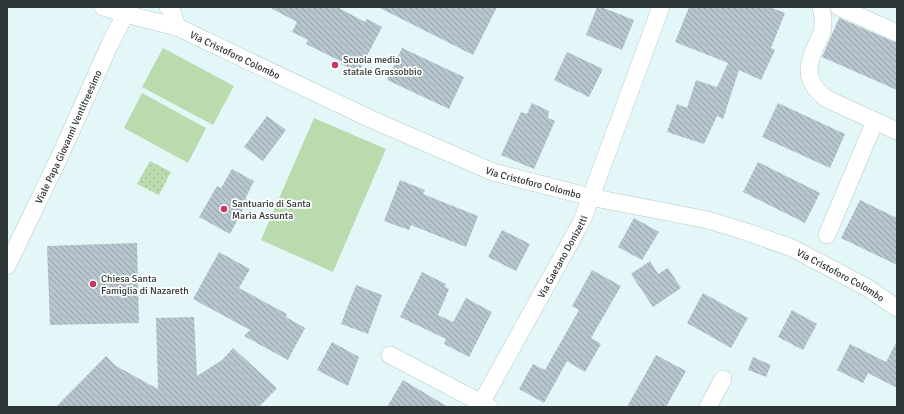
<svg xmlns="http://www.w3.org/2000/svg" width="904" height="414" font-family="Signika,sans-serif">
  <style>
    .park { fill: url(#park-dots) }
    .garden { fill: #badbae }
    .building { fill: url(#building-back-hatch) }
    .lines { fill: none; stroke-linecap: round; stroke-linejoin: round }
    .minor-casing { stroke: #b6c9cb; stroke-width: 18 }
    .minor { stroke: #fff; stroke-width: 17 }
    .poi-dot { fill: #c63863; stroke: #fff; stroke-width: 1.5 }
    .labels { text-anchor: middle; stroke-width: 3.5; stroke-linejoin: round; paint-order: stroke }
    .street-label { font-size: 10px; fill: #2e3536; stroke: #fff }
    .poi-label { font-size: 10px; fill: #2e3536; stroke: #fff; text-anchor: start }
  </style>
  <defs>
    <pattern id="park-dots" width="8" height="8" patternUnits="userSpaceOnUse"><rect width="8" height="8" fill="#badbae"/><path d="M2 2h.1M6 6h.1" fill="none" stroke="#a0bd96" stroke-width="1.8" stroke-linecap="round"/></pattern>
    <pattern id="building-back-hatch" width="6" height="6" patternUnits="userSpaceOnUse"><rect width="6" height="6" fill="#b7c5cf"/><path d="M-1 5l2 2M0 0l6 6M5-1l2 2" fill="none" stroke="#95a1a9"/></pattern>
  </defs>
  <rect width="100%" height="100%" fill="#e3f7f8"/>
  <path class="park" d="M150 161 171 172 159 195 137 184Z"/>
  <path class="garden" d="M163 48 234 86 213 125 142 87Z
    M142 93 206 128 188 163 124 128Z
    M314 118 386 149 333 272 261 240Z"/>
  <path class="building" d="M269 7H337L365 22 367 19 382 27 358 73 341 64 342 62 306 44 308 40 292 32 297 22Z
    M378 7H497L473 55Z
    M597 7H601L634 20 622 50 586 35Z
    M689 7H770L785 13 771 48 775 50 761 80 739 70 723 119 717 116 704 144 667 132 677 104 687 108 696 80 717 87 728 63 675 42Z
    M839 18 897 43V90L822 57Z
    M402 48 464 77 449 109 387 80Z
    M567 52 603 69 589 97 554 80Z
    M532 103 549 111 548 118 555 121 534 169 501 155 521 112 527 114Z
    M778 103 845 134 830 168 762 137Z
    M267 116 286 130 263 161 244 147Z
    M758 162 820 193 805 223 743 192Z
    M232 169 254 181 245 199 248 200 230 234 199 217 217 186 221 188Z
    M400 180 425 190 423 194 478 216 466 247 411 225 409 230 384 221Z
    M860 200 897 218V265L841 238Z
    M634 218 659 232 642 260 618 247Z
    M502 230 530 244 516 271 488 257Z
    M137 243 139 323 50 325 47 246Z
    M219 252 250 269 239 288 287 314 286 317 305 328 288 360 244 336 250 330 193 299Z
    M650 261 658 274 668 268 681 288 653 307 631 274Z
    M592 270 621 286 591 338 601 344 585 372 567 361 544 403 519 389 533 364 545 370 579 310 572 306Z
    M422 272 446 284 445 287 449 289 438 315 453 322 466 298 492 312 469 357 444 344 446 339 400 317Z
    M356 285 382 295 368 334 341 324Z
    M703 293 748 318 731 348 687 323Z
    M792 310 817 324 803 350 778 337Z
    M194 317 197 376 222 360 233 348 277 388 259 407H56L106 356 116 366 158 389 156 318Z
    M897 341V388L868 373 863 383 837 370 850 344 886 362Z
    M332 342 359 357 348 386 317 370Z
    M656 355 686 371 666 407H627Z
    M753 357 771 365 766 377 748 370Z
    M403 380 448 407H387Z"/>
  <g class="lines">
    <defs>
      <g id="minor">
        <path id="s1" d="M103 7 125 14 177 27 373 120 493 172 590 197 708 220 747 232 792 248 866 287 897 308"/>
        <path d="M168 7 172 11 177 27"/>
        <path d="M821 7C823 15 824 24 822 32 820 38 816 44 814 50 805 71 808 85 827 99L897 131"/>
        <path d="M839 7 897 33"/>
        <path d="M827 235 875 121"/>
        <path id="s2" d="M7 266 59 158 110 44 129 7"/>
        <path d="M390 355 489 407"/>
        <path id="s3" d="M479 407 582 221 661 7"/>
        <path d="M708 407 723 379"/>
      </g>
    </defs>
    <use href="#minor" class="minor-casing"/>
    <use href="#minor" class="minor"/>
  </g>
  <g class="poi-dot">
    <circle cx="335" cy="65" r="4"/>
    <circle cx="224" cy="209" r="4"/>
    <circle cx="93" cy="284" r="4"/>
  </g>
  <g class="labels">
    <g class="street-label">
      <text dy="4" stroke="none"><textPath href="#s1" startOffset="141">Via Cristoforo Colombo</textPath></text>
      <text dy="4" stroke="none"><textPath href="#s2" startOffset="143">Viale Papa Giovanni Ventitreesimo</textPath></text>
      <text dy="4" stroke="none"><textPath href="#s1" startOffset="466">Via Cristoforo Colombo</textPath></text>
      <text dy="4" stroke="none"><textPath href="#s3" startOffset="172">Via Gaetano Donizetti</textPath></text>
      <text dy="4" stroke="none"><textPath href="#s1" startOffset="789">Via Cristoforo Colombo</textPath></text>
    </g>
    <g class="poi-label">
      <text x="343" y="63">Scuola media<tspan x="343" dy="12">statale Grassobbio</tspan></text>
      <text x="232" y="207">Santuario di Santa<tspan x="232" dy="12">Maria Assunta</tspan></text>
      <text x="101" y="282">Chiesa Santa<tspan x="101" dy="12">Famiglia di Nazareth</tspan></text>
    </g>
  </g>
  <rect width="904" height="414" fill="none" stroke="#2e3536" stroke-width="16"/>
</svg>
